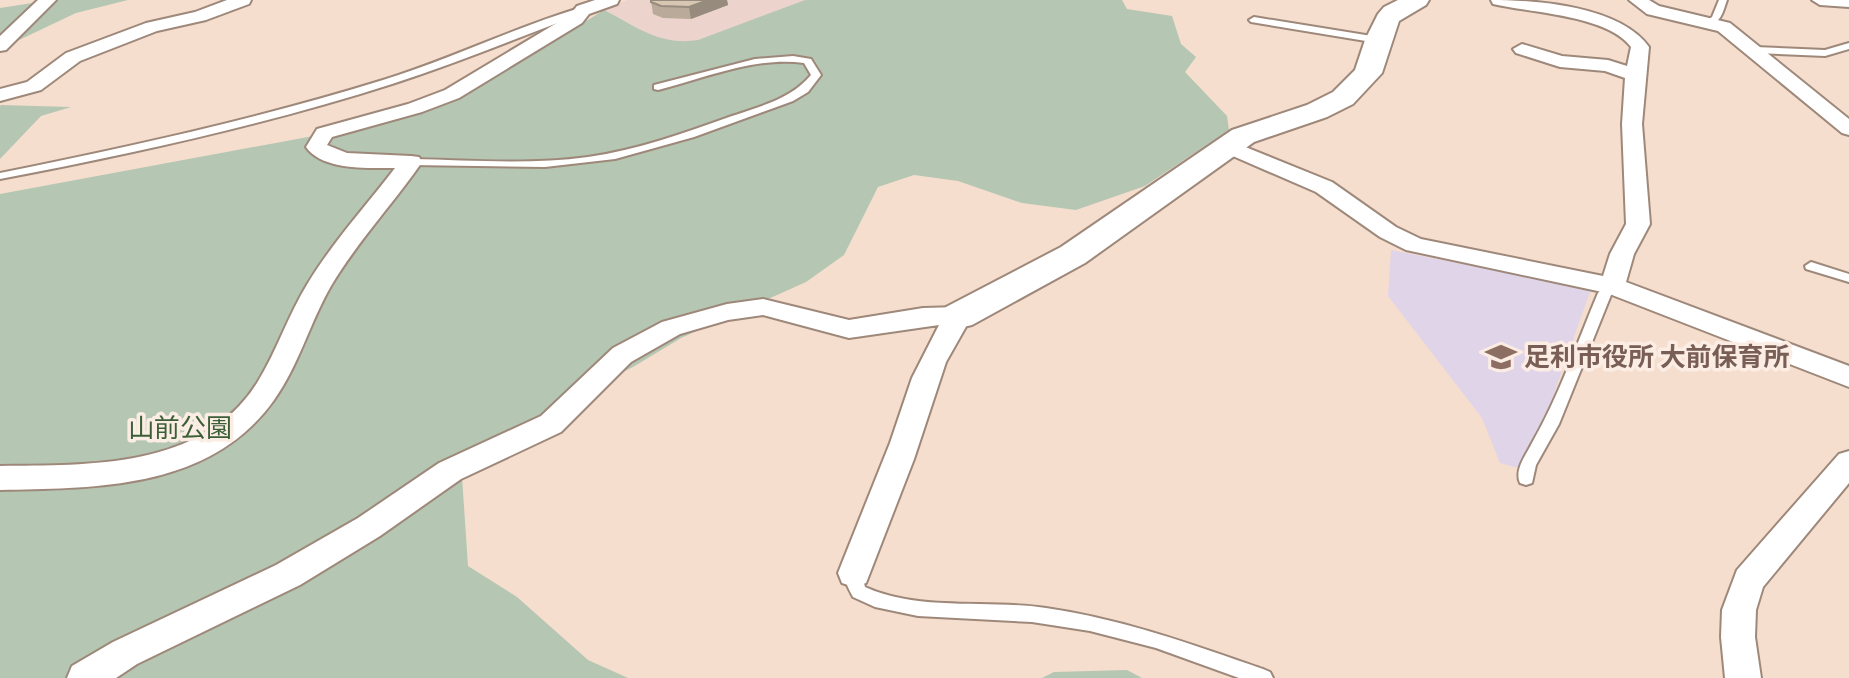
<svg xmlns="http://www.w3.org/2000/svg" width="1849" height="678" font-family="'Exo 2','Noto Sans JP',sans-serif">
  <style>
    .industrial { fill: #ecd3cb }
    .education { fill: #e0d4e8 }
    .green { fill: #b5c6b3 }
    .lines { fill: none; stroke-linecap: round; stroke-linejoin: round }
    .lane-casing { stroke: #9e887a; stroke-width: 4 }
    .street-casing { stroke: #9e887a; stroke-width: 4 }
    .secondary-casing { stroke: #9e887a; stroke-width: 4 }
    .lane { fill: #fff; fill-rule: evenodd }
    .street { fill: #fff; fill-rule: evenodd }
    .secondary { fill: #fff; fill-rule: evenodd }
    .wall { fill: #b9aa99 }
    .shaded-wall { fill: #968b7d }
    .building { fill: #d7c6b2; stroke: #968b7d; stroke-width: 2 }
    .labels { text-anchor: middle; stroke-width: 7; stroke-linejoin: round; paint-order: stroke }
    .education-label { font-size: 26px; font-weight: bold; fill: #785e54; stroke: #fcede4; text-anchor: start }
    .park-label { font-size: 26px; fill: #3a5f36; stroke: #fcede4 }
  </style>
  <rect width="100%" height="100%" fill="#f5dece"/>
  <path class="industrial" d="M628 0H805L698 40 679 43 663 41 604 10Z"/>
  <path class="education" d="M1391 250 1591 289 1540 433 1518 468 1500 463 1482 418 1388 296Z"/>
  <path class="green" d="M52 0H128L76 13 0 49V8Z
    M805 0H1122L1127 9 1172 16 1181 44 1196 57 1185 72 1227 116 1229 130 1145 186 1076 210 1022 203 958 181 914 175 878 187 844 255 806 282 681 338 633 367 567 400 462 477 468 566 517 597 588 660 628 678H0V194L324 134 404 111 523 60 604 10C637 27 660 46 698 40Z
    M0 106 1 105 71 107 41 116 0 159Z
    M1127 670 1142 678H1042L1054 672Z"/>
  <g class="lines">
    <defs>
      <path id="lane" d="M1719 0H1727C1723 11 1721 25 1707 24L1705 22 1712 17Z
        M583 7 588 10 586 12C522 36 458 63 392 84 264 125 132 154 0 179V173C129 147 257 119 383 80 451 59 515 27 583 7Z
        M1254 17 1378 37 1383 40 1378 43 1251 22 1249 20Z
        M1849 43V49L1825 56 1755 53 1750 50 1755 47 1825 50Z
        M793 56 811 59 821 75 808 92 793 101 694 137 615 159 545 167 411 165 405 162 411 159C470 160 529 165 588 157 637 150 685 133 732 116 761 106 791 99 811 75L804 63C756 56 705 78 658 90L654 89V85L755 59Z
        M1811 262 1849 274V282L1806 269 1805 266Z
        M1612 282 1619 286 1611 295 1559 424 1536 465 1532 483 1526 485 1520 483C1514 470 1526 455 1532 443 1559 396 1577 343 1598 293L1607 283Z
        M854 566 860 568 865 587C921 612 987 599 1046 608 1122 619 1191 644 1263 669L1270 672 1273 678H1239L1156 648 1090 631 1032 622 918 616 875 607 853 597C848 587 842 579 848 568Z"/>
      <path id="street" d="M38 0H56L6 50 0 51V36Z
        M227 0H251L249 4 206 20 157 31 80 61 41 90 0 101V89L27 82 66 53 146 23 195 12Z
        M595 0H619L617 4 589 14 582 23 459 98 422 112 332 137 327 145 347 153 411 156 419 157 422 162C393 204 357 242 331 286 310 322 299 365 274 400 211 489 99 488 0 490V466C90 465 203 469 257 383 277 351 288 315 308 283 333 242 366 206 395 168 369 168 323 171 306 147L317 129 408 104 445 90 570 15 577 6Z
        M1491 0C1537 0 1620 6 1649 47L1642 124 1650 224 1634 254 1626 282 1849 366V387L1607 293 1406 250 1380 237 1316 192 1219 150 1216 146 1219 142H1233L1332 182 1396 227 1421 239 1603 276 1610 254 1626 224 1622 124 1625 78 1605 71 1560 67 1516 53 1513 49 1522 44 1562 56 1608 60 1627 66 1631 47C1607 15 1531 13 1493 4Z
        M1629 0H1649L1659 6 1730 23 1849 119V135L1842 133 1718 31 1647 14Z
        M1812 0H1849V7L1820 5Z
        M763 299 849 320 923 308 959 307 968 310 972 316 946 362 914 459 866 583 854 587 842 583 838 573 890 443 912 378 939 325 849 338 763 315 728 320 680 334 631 362 561 432 461 479 380 536 300 585 137 664 116 678H67L72 666 113 642 276 565 358 518 439 463 541 416 613 348 662 322 727 304Z
        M1849 451V483L1763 587 1756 610 1755 637 1761 678H1725L1721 637 1722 610 1737 570 1839 454Z"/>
      <path id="secondary" d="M1398 0H1429L1426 5 1399 21 1382 73 1353 104 1327 117 1254 142 1085 263 972 325 959 328 946 325 940 316 946 307 1061 247 1232 130 1307 105 1333 92 1355 70 1365 40 1378 14 1384 7Z"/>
    </defs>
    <use href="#lane" class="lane-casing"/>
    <use href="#street" class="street-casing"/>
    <use href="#secondary" class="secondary-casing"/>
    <use href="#lane" class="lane"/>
    <use href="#street" class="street"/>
    <use href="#secondary" class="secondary"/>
  </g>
  <path class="wall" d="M651 0H727L728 5 691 19 663 18 653 14Z"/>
  <path class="shaded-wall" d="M708 0H727L728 5 691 19 689 7Z"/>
  <path class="building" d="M651 0H708L689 7 661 6 651 2Z"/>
  <defs>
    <symbol id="school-bare" viewBox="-9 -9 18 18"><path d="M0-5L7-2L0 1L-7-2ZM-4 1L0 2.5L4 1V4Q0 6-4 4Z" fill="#8d6e63" stroke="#fcede4" stroke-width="2.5" paint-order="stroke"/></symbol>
  </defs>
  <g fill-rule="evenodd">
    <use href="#school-bare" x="1479" y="335" width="44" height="44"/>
  </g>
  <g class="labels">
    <g class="education-label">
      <text x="1524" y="366">足利市役所 大前保育所</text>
    </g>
    <g class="park-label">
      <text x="180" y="437">山前公園</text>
    </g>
  </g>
</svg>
